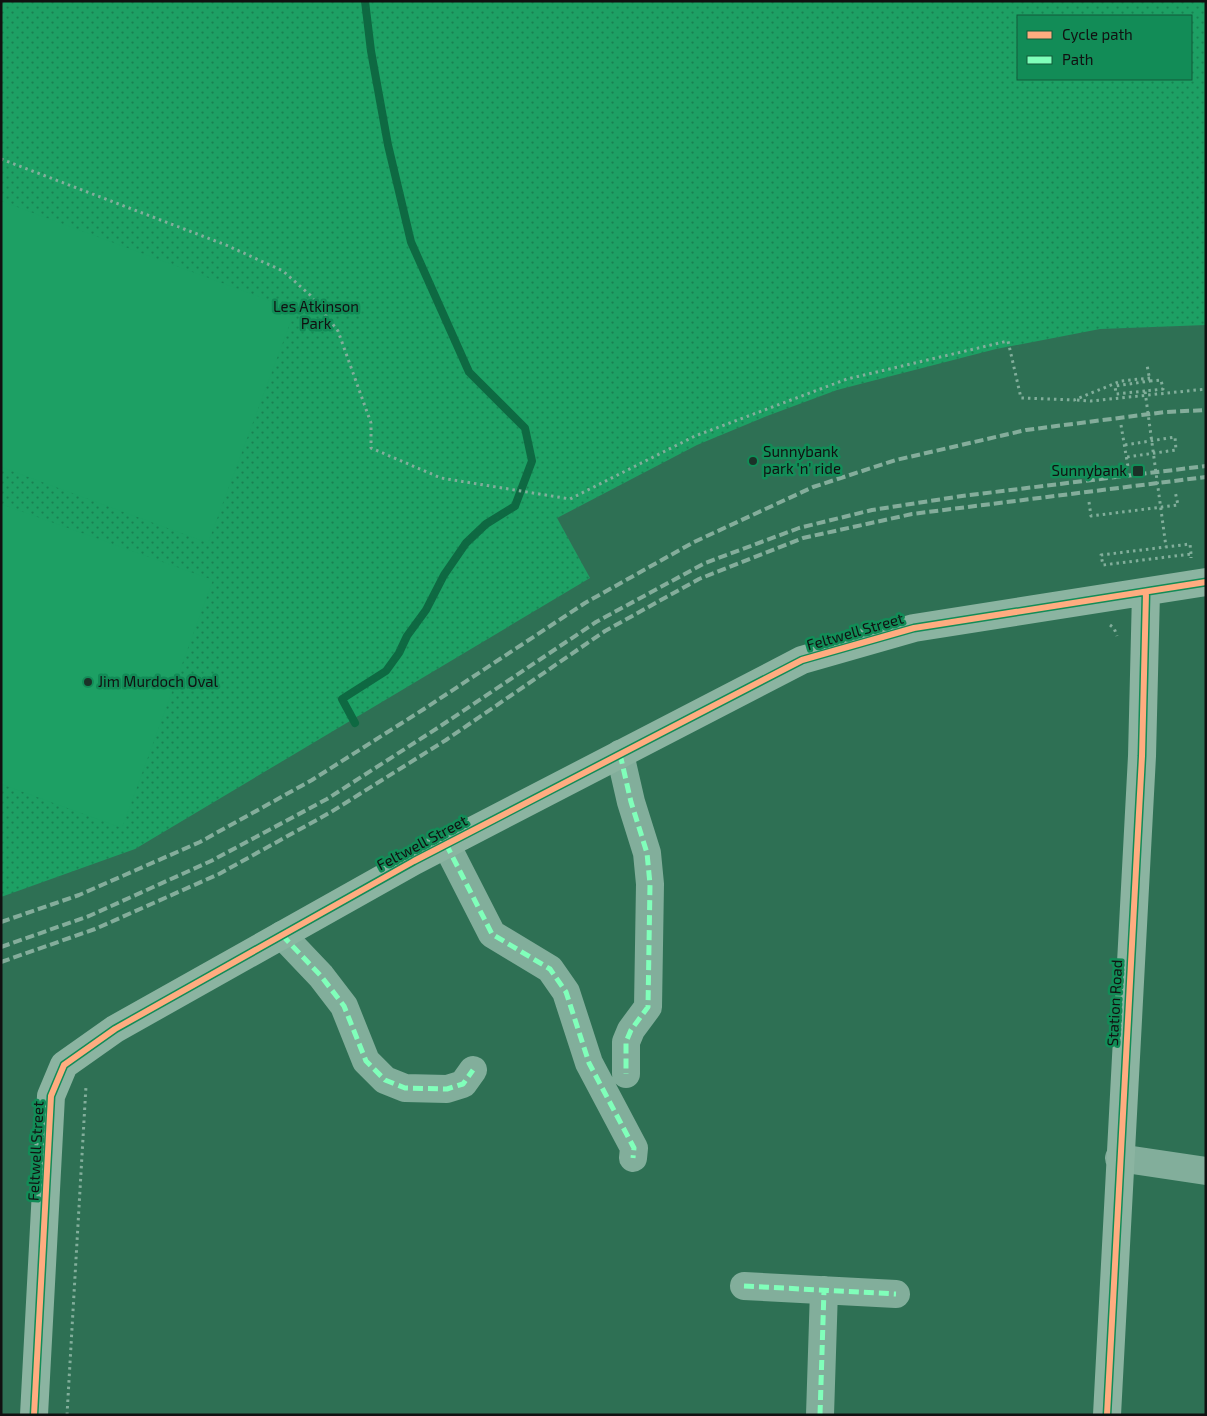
<svg xmlns="http://www.w3.org/2000/svg" width="1207" height="1416" font-family="'Exo 2',sans-serif">
  <style>
    .park { fill: url(#park-dots); fill-rule: evenodd }
    .pitch { fill: #1da064 }
    .lines { fill: none; stroke-linecap: round; stroke-linejoin: round }
    .stream { stroke: #0e6942; stroke-width: 8 }
    .path { stroke: #82ae9b; stroke-width: 3; stroke-dasharray: 2.5 4; stroke-linecap: butt }
    .street { stroke: #82ae9b; stroke-width: 28 }
    .secondary { stroke: #8bb4a1; stroke-width: 28 }
    .rail { stroke: #84ad9b; stroke-width: 4; stroke-dasharray: 9 4; stroke-linecap: butt }
    .quiet { stroke: #80ffba; stroke-width: 5; stroke-dasharray: 10 5; stroke-linecap: butt }
    .cycleway-casing { stroke: #128c57; stroke-width: 9 }
    .cycleway { stroke: #ffac80; stroke-width: 6 }
    .poi-dot { fill: #1b3228; stroke: #128c57; stroke-width: 2 }
    .labels { text-anchor: middle; stroke-width: 5; stroke-linejoin: round; paint-order: stroke }
    .park-label { font-size: 15px; fill: #111; stroke: #128c57 }
    .poi-label { font-size: 15px; fill: #111; stroke: #128c57; text-anchor: start }
    .street-label { font-size: 15px; fill: #111; stroke: #128c57 }
  </style>
  <defs>
    <pattern id="park-dots" width="8" height="8" patternUnits="userSpaceOnUse" patternTransform="scale(1.25)"><rect width="8" height="8" fill="#1da064"/><path d="M2 2h.1M6 6h.1" fill="none" stroke="#188151" stroke-width="1.8" stroke-linecap="round"/></pattern>
  </defs>
  <rect width="100%" height="100%" fill="#2e7054"/>
  <path class="park" d="M1 1H1206V325L1100 329 996 349 837 390 767 416 697 445 557 518 590 578 135 849 1 897ZM1018 16H1191V79H1018Z"/>
  <path class="pitch" d="M1 201 295 310 208 543 1 467Z
    M1 504 213 580 122 828 1 784Z"/>
  <g class="lines">
    <path class="stream" d="M355 723 342 699 386 671 399 653 407 636 426 610 444 575 466 543 486 524 515 506 532 461 525 428 469 372 411 242 388 145 371 51 365 1"/>
    <path class="path" d="M1 159 226 245 283 271 310 295 338 331 371 423V448L441 478 570 499 695 436 847 379 1008 341 1021 398 1074 400 1121 381 1150 378
      M1150 381 1161 380 1163 389 1145 391 1166 547
      M1145 391 1116 394 1115 386 1150 381 1147 365
      M1077 400 1091 401 1206 389
      M1121 425 1128 467
      M1125 445 1175 437 1176 450 1127 457
      M1089 502 1091 516 1178 505 1175 491
      M1191 554 1190 544 1101 555 1103 565 1191 554V558
      M1110 625 1114 628 1117 636
      M67 1415 86 1086"/>
    <path class="street" d="M620 754 631 802 647 853 650 884 648 1007 631 1030 626 1042V1074
      M446 844 492 934 550 969 566 992 589 1063 634 1148 633 1158
      M282 935 321 976 344 1006 366 1061 385 1080 405 1088 447 1089 463 1084 473 1070
      M1119 1158 1206 1171
      M744 1286 896 1294
      M820 1415 824 1290"/>
    <path class="secondary" d="M34 1415 51 1096 64 1065 115 1029 414 861 802 660 914 628 1206 582
      M1107 1415 1142 756 1146 593"/>
    <path class="rail" d="M1 922 79 895 200 842 312 780 424 709 585 603 694 542 813 487 896 460 1026 430 1165 412 1206 410
      M1 947 89 916 211 861 327 799 439 727 596 622 705 563 799 528 872 510 962 496 1206 466
      M1 962 95 929 219 874 331 812 446 740 605 631 699 579 803 538 912 514 1206 477"/>
    <path class="quiet" d="M620 754 631 802 647 853 650 884 648 1007 631 1030 626 1042V1074
      M446 844 492 934 550 969 566 992 589 1063 634 1148 633 1158
      M282 935 321 976 344 1006 366 1061 385 1080 405 1088 447 1089 463 1084 473 1070
      M744 1286 896 1294
      M820 1415 824 1290"/>
    <defs>
      <path id="cycleway" d="M34 1415 51 1096 64 1065 115 1029 414 861 802 660 914 628 1206 582
        M1107 1415 1142 756 1146 593"/>
    </defs>
    <use href="#cycleway" class="cycleway-casing"/>
    <use href="#cycleway" class="cycleway"/>
  </g>
  <g class="poi-dot">
    <circle cx="753" cy="461" r="5"/>
    <rect x="1132" y="465" width="12" height="12" rx="2.5"/>
    <circle cx="88" cy="682" r="5"/>
  </g>
  <g class="labels">
    <g class="park-label">
      <text x="316" y="312">Les Atkinson<tspan x="316" dy="17">Park</tspan></text>
    </g>
    <g class="poi-label">
      <text x="763" y="457">Sunnybank<tspan x="763" dy="17">park 'n' ride</tspan></text>
      <text x="1127" y="476" text-anchor="end">Sunnybank</text>
      <text x="98" y="687">Jim Murdoch Oval</text>
    </g>
    <g class="street-label">
      <text transform="translate(855 632) rotate(-16)" y="5">Feltwell Street</text>
      <text transform="translate(422 843) rotate(-28)" y="5">Feltwell Street</text>
      <text transform="translate(1115 1003) rotate(-87)" y="5">Station Road</text>
      <text transform="translate(36 1151) rotate(-87)" y="5">Feltwell Street</text>
    </g>
  </g>
  <rect width="1207" height="1416" fill="none" stroke="#111111" stroke-width="5"/>
  <rect x="1017" y="15" width="175" height="65" fill="#128c57" stroke="#125b3b"/>
  <rect x="1027" y="31" width="25" height="8" fill="#ffac80" stroke="#125b3b"/>
  <text x="1062" y="40" font-size="15" fill="#111111">Cycle path</text>
  <rect x="1027" y="56" width="25" height="8" fill="#80ffba" stroke="#125b3b"/>
  <text x="1062" y="65" font-size="15" fill="#111111">Path</text>
</svg>
